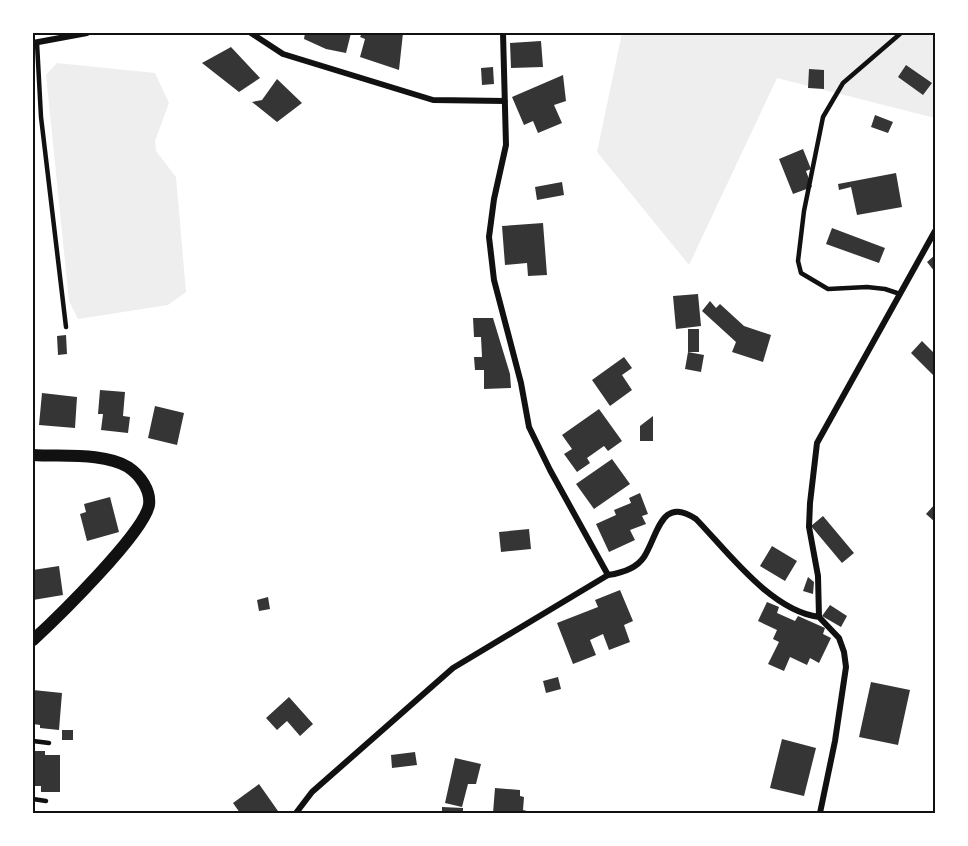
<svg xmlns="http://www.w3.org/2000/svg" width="968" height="846" font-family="'Titillium Web',sans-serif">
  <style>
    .green { fill: #eee }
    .building { fill: #353535 }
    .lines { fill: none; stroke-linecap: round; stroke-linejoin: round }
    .service { stroke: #111; stroke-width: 4.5 }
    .minor { stroke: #111; stroke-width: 6 }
    .secondary { stroke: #111; stroke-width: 12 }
    .neatline { fill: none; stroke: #111; stroke-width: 2 }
  </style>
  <rect width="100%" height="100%" fill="#fff"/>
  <path class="green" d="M622 33H935V118L777 78 689 265 597 152Z
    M57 63 155 73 169 103 155 141 156 151 176 177 186 292 168 305 78 319 69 301 46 75Z"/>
  <path class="building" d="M305 33H351L346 53 326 49 304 39Z
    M362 33H403L399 70 360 57 365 39 360 37Z
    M541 41 543 67 511 68 510 43Z
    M231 47 260 78 239 92 202 63Z
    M906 65 932 83 923 95 898 77Z
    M493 67 494 84 482 85 481 68Z
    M809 69 824 70V89L808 88Z
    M563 75 566 101 554 105 562 123 538 133 533 121 524 125 512 97Z
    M277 79 302 103 277 122 252 102 262 100Z
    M875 115 893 122 888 133 871 127Z
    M803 149 811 169 806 171 812 187 793 194 779 159Z
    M896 173 902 207 857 215 851 187 839 190 838 184Z
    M562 182 564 195 537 200 535 187Z
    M543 223 547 275 528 276 527 263 505 265 502 226Z
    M832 228 885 248 879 263 826 244Z
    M935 255V272L927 262Z
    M698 294 701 326 676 329 673 296Z
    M710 301 716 308 720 304 744 326 771 335 763 362 732 352 736 342 702 311Z
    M473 318H493L510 374 511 388 484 389V370H475L474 357H482L481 337H474Z
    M688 329H699V352H688Z
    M66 335 67 354 58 355 57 336Z
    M922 341 935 354 934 376 911 353Z
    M688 352 704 355 701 372 685 369Z
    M624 357 632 368 622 375 632 390 610 406 592 380Z
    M100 390 125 392 123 416 130 417 128 433 101 430 103 414H98Z
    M42 393 77 397 75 428 39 425Z
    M155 406 184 413 177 445 148 438Z
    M599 409 622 441 608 451 604 446 587 458 590 463 577 472 564 454 572 449 562 435Z
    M653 416V441H640V426Z
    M612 459 630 484 594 509 576 484Z
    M640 493 648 514 642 516 646 524 630 530 635 540 609 552 596 524 616 515 614 510 631 503 629 498Z
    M110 497 119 532 87 541 80 514 86 512 84 504Z
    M935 504V522L926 514Z
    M823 516 854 553 842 563 811 526Z
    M529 529 531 549 501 552 499 532Z
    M772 546 797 561 785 581 760 566Z
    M59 566 63 595 33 600V570Z
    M808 577 814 582 813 594 803 591Z
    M620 590 633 621 624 625 630 642 609 650 603 634 590 640 596 655 573 664 557 623 598 607 595 600Z
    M268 597 270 609 259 611 257 600Z
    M767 602 779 607 777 613 795 621 798 616 825 628 823 634 831 638 819 663 810 658 807 665 790 657 784 671 768 664 779 642 773 639 777 630 758 621Z
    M830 605 847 616 841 627 822 616Z
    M558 677 561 689 546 693 543 681Z
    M871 682 910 690 898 745 859 737Z
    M33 690 62 693 59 730 40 728V725L33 724Z
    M289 697 313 724 300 736 287 721 277 730 266 718Z
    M62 730H73V740H62Z
    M782 739 816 748 804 796 770 788Z
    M33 751H45V755H60V792H41V786H33Z
    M415 752 417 765 392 768 391 755Z
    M455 758 481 764 476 784H468L462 807 445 803Z
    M259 784 278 811 240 813 233 803Z
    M495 788 520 790V796L524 797 523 810 527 811V813H493Z
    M442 807 463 808V813H442Z"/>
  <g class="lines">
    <path class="service" d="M37 43 41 117 66 327
      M900 294 885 289 867 287 828 289 801 273 798 261 804 211 823 117 843 83 901 33
      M33 741 49 743
      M33 799 46 801"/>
    <path class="minor" d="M251 33 283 54 433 100 505 101
      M503 33 506 145 494 199 489 237 494 280 521 383 529 427 550 470 608 575
      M33 43 87 33
      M296 813 312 792 453 668 608 575C622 573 636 569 644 557 658 535 661 495 696 519 728 552 771 611 819 617
      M820 813 835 741 846 667 844 652 839 638 819 617 818 576 809 527 810 503 817 443 935 231"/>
    <path class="secondary" d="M33 455C60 457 104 452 128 467 140 475 151 490 149 505 144 533 57 618 33 640"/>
  </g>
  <rect width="968" height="846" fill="none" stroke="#ffffff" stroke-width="69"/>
  <rect x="34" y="34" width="900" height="778" class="neatline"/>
</svg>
